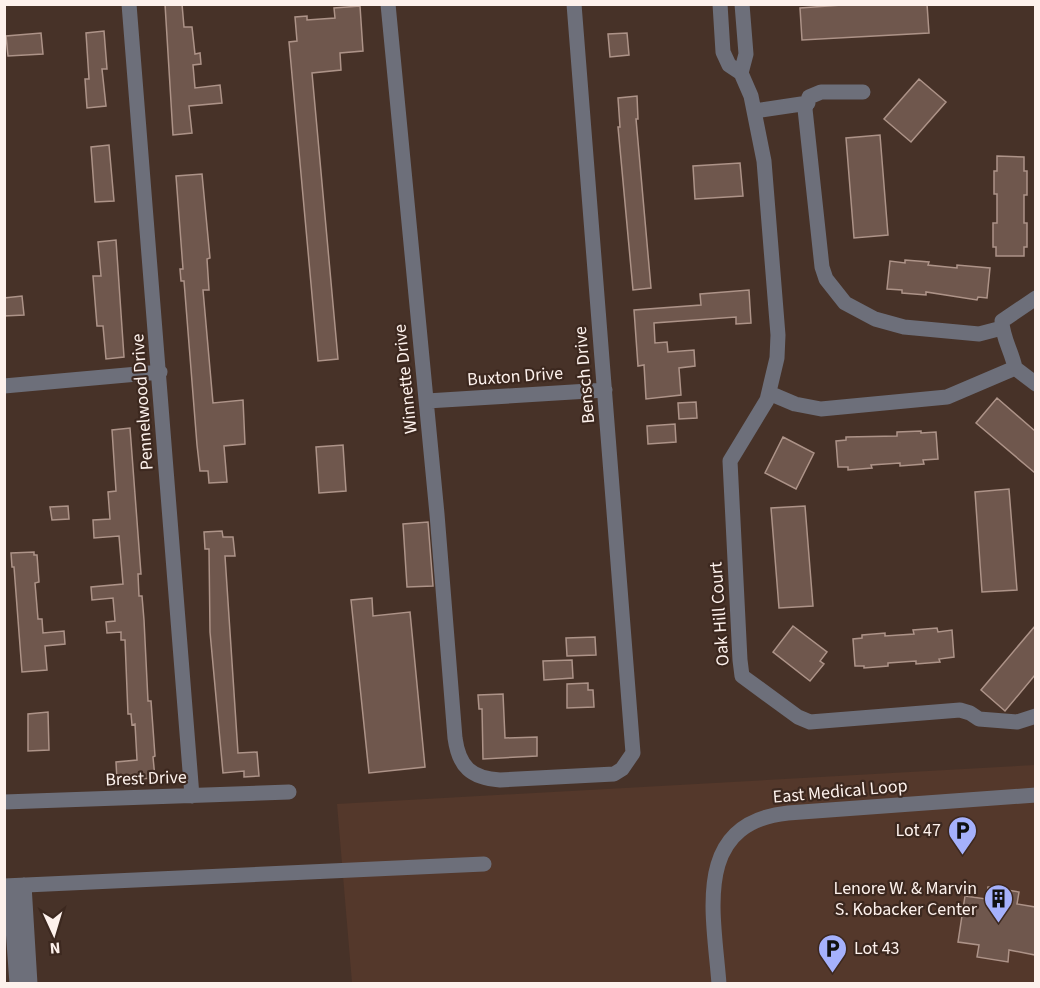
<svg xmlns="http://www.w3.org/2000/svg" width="1040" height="988" font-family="'Source Sans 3',sans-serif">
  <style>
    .built { fill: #54382b }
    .building { fill: #6f574d; stroke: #ad9388; stroke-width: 1.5 }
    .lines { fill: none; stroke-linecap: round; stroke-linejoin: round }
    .minor { stroke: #6d6f7a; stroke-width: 15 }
    .labels { text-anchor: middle; stroke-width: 4.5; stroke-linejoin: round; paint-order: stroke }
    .street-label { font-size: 18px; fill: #fdf1ec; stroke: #3c281f }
    .poi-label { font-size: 18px; fill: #fdf1ec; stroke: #3c281f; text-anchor: end }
  </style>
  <rect width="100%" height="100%" fill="#473228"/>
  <path class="built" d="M1035 765V983H352L337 804Z"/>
  <path class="building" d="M165 4H182L184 27H192L195 54 200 53 201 64 193 65 195 88 220 85 222 103 189 106 192 133 173 135Z
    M856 4H927L929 33 802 40 800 8Z
    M360 6 363 51 340 53 341 70 312 73 338 359 318 361 289 42 297 41 295 17 307 16V20L335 18 334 8Z
    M104 31 107 69H102L106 106 87 108 85 79H89L86 33Z
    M41 33 43 54 8 56 6 36Z
    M627 33 629 55 610 57 608 34Z
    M919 79 946 102 911 142 884 119Z
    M637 96 638 119H636L651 288 633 290 618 127H620L618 98Z
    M880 135 888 235 854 238 846 138Z
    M109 145 114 201 95 202 91 147Z
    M997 156 1024 157V171H1027V195H1024V223H1027V247H1024V256H996V247H993V223H997V194H994V171H997Z
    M740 163 743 196 695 199 693 166Z
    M202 174 210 258 207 259 209 290H203L213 403 243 400 245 444 224 446 227 482 209 483 208 471H200L197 445 184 281H181L180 269H183L176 176Z
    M116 240 124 357 106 359 103 326H97L93 276H101L98 242Z
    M905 260 929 262 928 265 957 268V265L990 268 987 298 978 297 977 300 926 292V295L902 293V290L887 289 890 261 905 263Z
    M749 290 751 323 736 324V317L654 323 655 343 667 342 668 352 694 350 695 366 679 368 681 395 646 399 644 365 638 366 634 310 701 305 700 294Z
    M22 296 24 315 4 316V298Z
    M997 398 1035 431V473L976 423Z
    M696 402 697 418 679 419 678 403Z
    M675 424 676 442 648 444 647 426Z
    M130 428 141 574H138L139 596H142L144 620 148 701H151L155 756 153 757 155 778 117 780 116 762 137 760 135 724 132 725 131 714H128L125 640H121V632L107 633 106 622 115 621 113 598 92 600 91 587 123 584 119 536 94 538 93 520 110 519 108 492 116 491 112 430Z
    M921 431V433L936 432 938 459 923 460 924 464 900 466V463L871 465 872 468 848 470V467H838L836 441 846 440V437L897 436V432Z
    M783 437 814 453 796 489 765 473Z
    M343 445 346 491 319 493 316 447Z
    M1009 489 1017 590 982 592 975 492Z
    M68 506 69 519 52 520 50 507Z
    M805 506 813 606 779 608 771 508Z
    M428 522 433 586 407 587 403 524Z
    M222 531 223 537H233L235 556H225L238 753 257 752 259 776 244 777V771L223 773 210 632 209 549H205L204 532Z
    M34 552V555H37L39 582 35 583 38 619H42L43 633 64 631 65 644 45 646 47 670 22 672 14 567H12L11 553Z
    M372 598 373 616 410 612 425 767 369 773 351 600Z
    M793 626 827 652 820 661 824 664 810 681 773 652Z
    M1035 626V675L1005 711 981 690Z
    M937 628 938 632 952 630 954 657 939 659 940 662 916 664V661L888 663V666L864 668V666H855L853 639 862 638V635L885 633V636L914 634 913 630Z
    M595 637 596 655 567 656 566 638Z
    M572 660 573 678 544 680 543 661Z
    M588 683V690H593L594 707 567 708V684Z
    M503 694 505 738 537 737V756L483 759 482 709H479L478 695Z
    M48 712 49 750 28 751V714Z
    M988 887 1019 892 1017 904 1035 907V955L1009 950 1008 962 977 957 979 945 958 942 965 896 986 899Z"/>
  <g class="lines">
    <path class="minor" d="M129 4 192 796
      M388 4 437 514 455 738C459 767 471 778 500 780L614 774 622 769 633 753 574 4
      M720 4 723 52 729 65 741 73 751 96 764 161 778 335 777 358 767 400 730 461 740 660 742 676 798 717 810 722 960 710 970 713 979 719 1017 722 1036 716
      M741 73 746 54 742 4
      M863 92H821L809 97 805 109 822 267 826 279 845 303 875 319 904 327 979 334 1002 328
      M754 111 808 103
      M1015 368 1036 384
      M4 386 160 372
      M769 393 795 404 821 409 947 397 1015 368C1012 352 1002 337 1002 321L1036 298
      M427 401 605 390
      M4 802 289 792
      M24 885 30 984
      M4 886 484 864
      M10 886 17 984
      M719 984C714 915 691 823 788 813L1036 795"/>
  </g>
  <defs>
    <symbol id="parking-pin" viewBox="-11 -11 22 30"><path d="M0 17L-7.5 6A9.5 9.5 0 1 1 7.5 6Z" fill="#a5b1fc" stroke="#3c281f"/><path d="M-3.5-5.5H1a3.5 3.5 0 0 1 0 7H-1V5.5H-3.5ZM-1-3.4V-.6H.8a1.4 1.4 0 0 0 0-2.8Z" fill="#111"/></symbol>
    <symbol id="building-pin" viewBox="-11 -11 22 30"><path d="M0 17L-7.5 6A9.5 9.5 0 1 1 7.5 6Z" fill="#a5b1fc" stroke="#3c281f"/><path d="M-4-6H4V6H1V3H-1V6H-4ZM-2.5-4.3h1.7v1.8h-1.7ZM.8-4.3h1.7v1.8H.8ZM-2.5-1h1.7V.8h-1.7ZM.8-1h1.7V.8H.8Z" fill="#111"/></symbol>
  </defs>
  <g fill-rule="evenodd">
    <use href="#parking-pin" x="946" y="814" width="33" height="45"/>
    <use href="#building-pin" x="982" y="882" width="33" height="45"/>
    <use href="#parking-pin" x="816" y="932" width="33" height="45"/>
  </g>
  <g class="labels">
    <g class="street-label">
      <text transform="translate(584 375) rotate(-95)" y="6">Bensch Drive</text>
      <text transform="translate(515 376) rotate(-4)" y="6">Buxton Drive</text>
      <text transform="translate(405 379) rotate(-96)" y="6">Winnette Drive</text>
      <text transform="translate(142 402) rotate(-94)" y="6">Pennelwood Drive</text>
      <text transform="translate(719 614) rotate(-94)" y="6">Oak Hill Court</text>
      <text transform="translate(146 778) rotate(-2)" y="6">Brest Drive</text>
      <text transform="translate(840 791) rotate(-5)" y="6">East Medical Loop</text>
    </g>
    <g class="poi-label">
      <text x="941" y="836">Lot 47</text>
      <text x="977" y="894">Lenore W. &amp; Marvin<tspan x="977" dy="21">S. Kobacker Center</tspan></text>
      <text x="854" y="954" text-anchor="start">Lot 43</text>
    </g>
  </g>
  <rect width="1040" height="988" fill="none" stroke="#fdf1ec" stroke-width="12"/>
  <g transform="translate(54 934) rotate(176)" stroke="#3c281f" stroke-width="4.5" paint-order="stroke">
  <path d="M0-4.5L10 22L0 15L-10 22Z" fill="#fdf1ec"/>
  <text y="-9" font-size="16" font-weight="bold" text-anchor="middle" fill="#fdf1ec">N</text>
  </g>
</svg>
